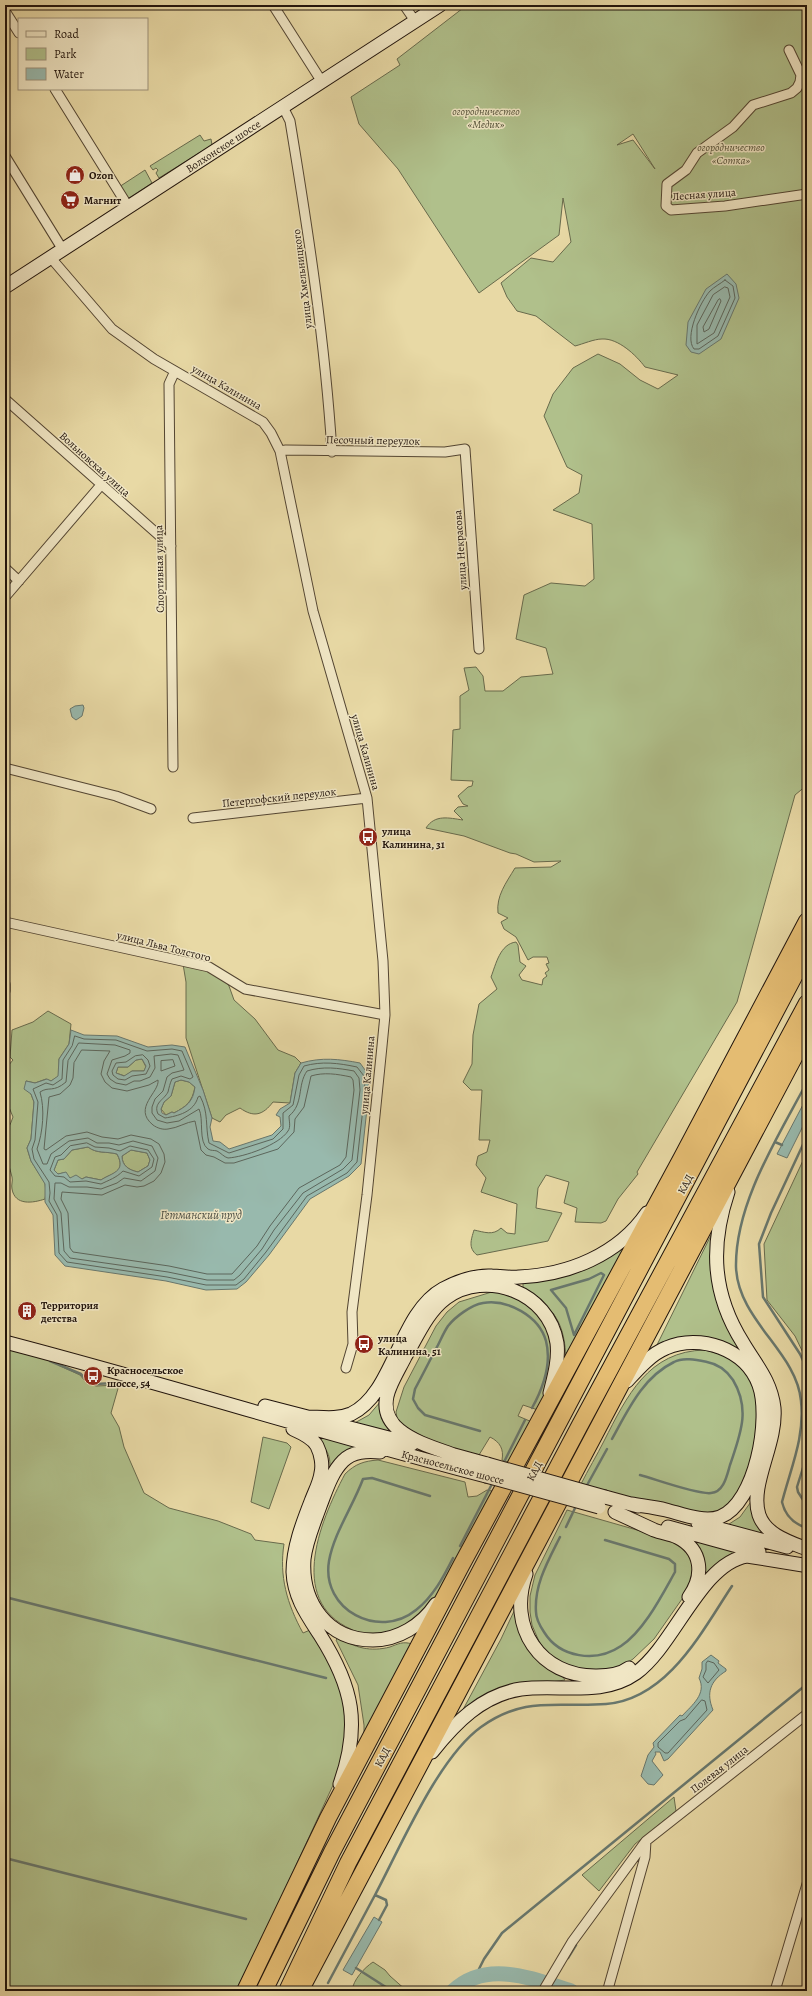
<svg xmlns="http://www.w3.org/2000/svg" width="812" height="1996" font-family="Alegreya,serif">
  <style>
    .green { fill: #b0c08b; stroke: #686a4c; fill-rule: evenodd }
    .water { fill: #98b9ad; stroke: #68776d; fill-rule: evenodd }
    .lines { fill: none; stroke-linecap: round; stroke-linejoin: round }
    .shore { stroke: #5c665c; stroke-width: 1 }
    .stream { stroke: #68776d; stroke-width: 2.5 }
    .river { stroke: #98b9ad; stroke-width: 15 }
    .minor-casing { stroke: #534532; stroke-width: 11 }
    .secondary-casing { stroke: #21140c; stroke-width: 15 }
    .motorway-casing { stroke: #21140c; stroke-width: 18 }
    .minor { stroke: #f0e6c4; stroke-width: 9 }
    .secondary { stroke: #f0e6c4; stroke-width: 13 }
    .motorway { stroke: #e4bc72; stroke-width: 16 }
    .secondary-bridge-casing { stroke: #21140c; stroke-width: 15; stroke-linecap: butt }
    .secondary-bridge { stroke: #f0e6c4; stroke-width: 13 }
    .labels { text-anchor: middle; stroke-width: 3; stroke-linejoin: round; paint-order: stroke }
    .park-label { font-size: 11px; font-style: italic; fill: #535038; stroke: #f0e6c4 }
    .street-label { font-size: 11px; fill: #21140c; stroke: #f0e6c4 }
    .poi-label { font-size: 11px; font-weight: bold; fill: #21140c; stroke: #f0e6c4; text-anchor: start }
    .water-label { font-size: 12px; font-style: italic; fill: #4b4e44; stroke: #f0e6c4 }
  </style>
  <rect width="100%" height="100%" fill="#e8d9a5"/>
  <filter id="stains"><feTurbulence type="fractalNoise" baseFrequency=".005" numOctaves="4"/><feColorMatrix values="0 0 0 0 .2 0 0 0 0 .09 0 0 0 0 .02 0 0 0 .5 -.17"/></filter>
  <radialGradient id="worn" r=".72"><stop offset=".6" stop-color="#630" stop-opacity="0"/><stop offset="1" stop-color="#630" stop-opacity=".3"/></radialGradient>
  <path class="green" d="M467 5H807V785L795 795 737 1002 637 1172 638 1174 618 1199 606 1221 601 1223 575 1222 577 1208 564 1203 569 1182 546 1175 538 1188 536 1208 562 1213 548 1241 477 1255C468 1248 471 1240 474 1230 484 1232 493 1236 501 1228L507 1233 515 1234 517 1204 481 1192 486 1178 476 1165 478 1156 487 1152 490 1140H479L482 1090H471L463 1082 472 1064 473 1035 479 1004 497 989 491 977C496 964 500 944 516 942L518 945 520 962 526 966 519 975 522 980 542 985 543 979 547 976 545 973 549 970 546 964 549 963 547 957H533L528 960 516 937 504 929 501 922 508 918 498 913C496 896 506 883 515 868L551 867 561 861 534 862 516 854 510 853 464 836 426 828C435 814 449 818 463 820L454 811 458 807 468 806 463 804 458 796 468 787 472 786 473 781 451 780 453 730 460 729V696L469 690 464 668 476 667 483 676 485 691H503L521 677 553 674 546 648 516 639 524 595 551 583 585 586 594 579 592 524 553 510 579 493 582 475 567 467 544 416 553 394 573 368 598 354 620 364 640 380 658 389 678 375 645 367C636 355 618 338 602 339 594 339 583 344 575 346L536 316 517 311 507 297 501 283 531 258 553 262 571 242 563 198 559 235 479 293 398 169 359 124 351 97 400 65 397 59ZM633 134 655 169 633 140 617 145Z
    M200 135 204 141 211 139 212 145 159 178 156 173 158 170 156 168 153 170 150 166Z
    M145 170 152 183 129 198 125 196 119 187Z
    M183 964 199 967 220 975 229 986 234 1000 255 1019 278 1050 295 1057 301 1063 295 1073 290 1103 273 1102C263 1115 254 1118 240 1108L226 1115 220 1122 212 1118 186 1038V982Z
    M48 1011 71 1024 69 1044 59 1059V1076L51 1081 46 1079 35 1083 26 1081 34 1102 31 1139 27 1148 31 1161 45 1183 46 1193 45 1199C33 1203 15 1206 12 1189 11 1185 13 1181 12 1177 9 1164 3 1152 5 1138 6 1131 11 1124 13 1117L6 1100 9 1092C1 1080 4 1070 13 1060L10 1057 12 1030 33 1022Z
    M142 1059 146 1067 144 1071H132L125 1076 116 1073 118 1067H128L136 1060Z
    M181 1080 189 1082 195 1087C192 1102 187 1106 174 1113L172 1112 166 1115 161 1109 164 1102 171 1096 175 1082Z
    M88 1147C97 1154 106 1151 117 1154 127 1173 111 1173 101 1180L86 1177 82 1179 70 1178 63 1173 58 1174 54 1170 58 1160 64 1159 72 1150Z
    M131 1150 147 1153 150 1160 148 1166 138 1172C129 1170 122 1166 122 1156Z
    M807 1152V1361L795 1336 767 1300 764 1244Z
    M717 1223 715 1242 741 1348 740 1351 718 1344 654 1351Z
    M629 1241 566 1366C566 1347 564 1324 550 1310 542 1301 532 1295 523 1288V1283Z
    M495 1291 513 1295 531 1306 547 1325 554 1344 545 1400 538 1410 523 1405 518 1416 532 1422 511 1463 502 1460C504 1449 500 1442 490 1437L479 1455C447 1449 425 1439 398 1423L396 1412 404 1387 436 1326 447 1312 459 1302Z
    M5 1347 53 1360 58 1365 80 1375 85 1381 96 1386 119 1385 111 1413 119 1427 124 1447 144 1493 169 1508 218 1521 251 1534 255 1540 284 1544C279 1576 287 1604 303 1633L310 1630C344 1681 353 1709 340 1770L238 1991H5Z
    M705 1350 723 1355 737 1363 756 1386 758 1441 736 1500 716 1514 695 1515 581 1484C588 1470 597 1455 604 1441 627 1396 648 1351 705 1350Z
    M381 1401 397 1438 351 1425 369 1415Z
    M316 1433 363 1447 330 1469C330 1462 330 1456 326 1450 322 1444 318 1441 316 1433Z
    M263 1437 287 1443 291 1447 269 1509 251 1502Z
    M378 1460 465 1482 468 1497 477 1496 487 1490 497 1492C480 1523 464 1555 445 1584 436 1598 428 1611 415 1622 399 1634 377 1639 358 1632 285 1606 319 1523 345 1474 355 1464 364 1461 378 1460Z
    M753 1499 758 1527 763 1535 726 1526 740 1517Z
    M567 1510 672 1540 687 1551 695 1567 689 1589 654 1639 633 1659 624 1665 608 1671 573 1669 550 1655 541 1646 532 1625 530 1612V1596L535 1575Z
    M696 1541 734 1552V1555L704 1579C706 1566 701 1554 695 1543Z
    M516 1607 565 1680 531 1685 459 1717 501 1639Z
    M339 1637C354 1648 371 1652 390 1647 398 1644 403 1641 412 1644L364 1747V1725L358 1685 336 1640Z
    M674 1797 676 1811 635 1844 599 1891 582 1875Z
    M373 1962 385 1970 390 1976 407 1991H352C353 1980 364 1968 373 1962Z"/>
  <path class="water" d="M727 274 736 284 739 298 721 339 699 354 691 352 686 345 688 322 706 289Z
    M83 705 84 708 82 716 76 720 72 717 70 709 75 706Z
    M71 1030 84 1035 117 1036 148 1047 172 1045 185 1047 203 1090 212 1118 210 1127 213 1141 220 1142 229 1149 272 1135 281 1126 280 1117 276 1115 280 1109 290 1103 295 1073 301 1063C322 1057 339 1059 360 1063L368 1074 369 1090 361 1164 349 1176 310 1199 269 1255 246 1282 237 1289 206 1290 166 1281 65 1266 55 1255 53 1215 45 1202V1184L31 1161 27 1148 31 1139 34 1102 31 1094 24 1089 26 1081 35 1083 47 1079 51 1081 58 1076 59 1059 69 1044ZM142 1059 146 1066 144 1071H132L124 1076 116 1073 118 1067H128L136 1060ZM181 1080 189 1082 195 1087C193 1102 187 1106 174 1113L172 1112 166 1115 162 1113 161 1109 164 1102 171 1096 175 1082ZM88 1147C97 1154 106 1151 117 1154 127 1172 111 1173 101 1180L86 1177 82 1179 76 1175 70 1178 66 1172 58 1174 54 1170 58 1160 64 1159 72 1150ZM131 1150 147 1153 150 1160 148 1166 138 1172C129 1170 122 1166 122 1156Z
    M807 1097V1118L787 1158 777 1154Z
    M711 1655 719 1661 718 1663 726 1669V1671C710 1681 706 1693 713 1710L668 1759 664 1761 660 1752H655L656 1754 652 1761 663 1775 654 1785 648 1784 641 1776 648 1755 654 1747 653 1743 680 1715 682 1716C692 1705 707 1694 699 1678L702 1669V1662Z
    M374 1917 382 1922 352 1975 343 1970Z"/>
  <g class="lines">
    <path class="shore" d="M725 280 733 286 735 298 718 336 699 349H694C684 337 700 302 710 291 714 287 720 284 725 280Z
      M725 287 728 288 730 297 714 333 697 344V325L713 295Z
      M720 299 721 301 709 329 704 332 703 327 718 300Z
      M75 1036 84 1039 116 1040 147 1051 172 1049 182 1051 193 1077 190 1079 181 1076 172 1079C170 1083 169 1088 168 1092 164 1100 153 1103 158 1114L165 1118C178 1116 194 1112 198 1097L200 1096C209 1113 205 1126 209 1143L229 1153 273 1139 283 1129V1113L293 1105 299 1075 304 1066C322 1061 338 1063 357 1067L364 1076 365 1090 357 1162 347 1173 307 1196 266 1252 244 1279 236 1285H206L167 1277 67 1262 59 1253 57 1215 49 1201 50 1193 49 1182 34 1159 32 1149 35 1140 38 1102 33 1089 46 1083 53 1085 62 1079 63 1060 72 1046Z
      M79 1043 115 1045 130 1050V1053L125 1056 112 1060 107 1074 110 1079 116 1083 126 1085 134 1081H140L150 1077 155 1068 154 1056 171 1054 178 1055 184 1070 172 1073 167 1077 163 1091 155 1099 152 1107V1113L157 1120 167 1123 179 1121 199 1109C204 1119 198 1142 208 1149 211 1151 214 1150 217 1151 221 1153 224 1157 228 1158 244 1157 279 1145 288 1131 291 1127 289 1121 289 1116 304 1104 297 1085 307 1071 323 1066 338 1068 354 1071L359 1078 360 1090 352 1160 343 1169 303 1193 274 1230 262 1249 240 1275 234 1280H207L168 1272 70 1258 64 1251 61 1213 54 1199 55 1183H61L69 1187H87L101 1189 117 1183 124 1178 141 1181 155 1171 158 1158 152 1146 133 1141 119 1145 109 1143H97L88 1138 69 1141 51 1154 47 1164H43L37 1149C43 1132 45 1109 40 1092 49 1086 53 1093 66 1082L68 1061Z
      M82 1050 110 1051 104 1061 101 1074 105 1082 112 1088 127 1091 149 1085 158 1080C160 1092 132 1108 153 1125 157 1128 163 1130 168 1129 178 1128 186 1122 195 1121L201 1150 206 1155 214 1157 225 1163H234L278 1149 294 1132 295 1119 304 1107 311 1076C324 1072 337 1074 351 1077L353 1080 354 1090 346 1157 340 1165 299 1188 270 1226 257 1246 232 1274H207L169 1266 73 1252 70 1248 68 1213 61 1199 62 1192 102 1195 125 1185 137 1187 144 1186 154 1181 161 1173 165 1162 164 1154 159 1144 151 1139 131 1135 118 1139 102 1137 87 1132 66 1136 46 1150 44 1149 49 1097 60 1094 70 1085 73 1078 74 1063Z
      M143 1055 148 1060 150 1066 146 1074 132 1076 125 1080 118 1079 113 1075 112 1071 116 1063 126 1062 135 1056Z
      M173 1060 175 1066 161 1071V1061Z
      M87 1143 95 1147 109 1148 120 1151 130 1146 148 1150 154 1159 152 1167 139 1176 123 1171C116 1178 109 1180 101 1184L86 1181 70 1182 64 1177 55 1176 50 1170 55 1157 61 1155 70 1146Z
      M708 1661 714 1663 719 1670 708 1683 703 1677 706 1670V1664Z
      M702 1700 705 1701 707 1710 668 1753H665L658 1747V1743L680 1721 685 1719Z"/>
    <path class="stream" d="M807 1082C778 1137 735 1203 736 1267 738 1321 797 1352 801 1401 805 1437 791 1467 782 1502 785 1515 794 1524 807 1528
      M807 1136 771 1213 759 1244 763 1297 800 1354 807 1369
      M775 1142 782 1145
      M601 1273 604 1275 574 1335 566 1308 551 1290 589 1279Z
      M50 1361 81 1374 86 1380 96 1384 114 1383
      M129 1384 142 1388
      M480 1431 425 1415 418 1408 413 1399 415 1389C423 1374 430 1360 438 1345 441 1339 444 1332 448 1326 455 1317 471 1305 483 1303 508 1299 539 1316 546 1341 552 1364 543 1388 532 1408
      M612 1439C628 1410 643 1377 674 1362 683 1357 697 1360 707 1362 718 1364 727 1371 733 1380 751 1410 740 1435 730 1465 727 1475 724 1492 711 1493 698 1495 655 1479 640 1475
      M807 1455 797 1487 798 1492 807 1506
      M503 1464 525 1420
      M586 1487 607 1449
      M430 1496 372 1478 363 1479C353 1506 334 1533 329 1561 321 1610 379 1640 416 1610 433 1597 444 1576 453 1558
      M566 1527 576 1506
      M560 1537C548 1561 534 1585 536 1612 536 1619 540 1626 544 1632 560 1658 596 1663 621 1646 644 1631 662 1595 675 1572V1564L669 1559 605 1540
      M460 1546 493 1482
      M5 1597 326 1678
      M5 1858 246 1919
      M375 1895C401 1846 438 1758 481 1727 526 1695 557 1708 606 1704 668 1699 702 1631 732 1586
      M568 1958 576 1945
      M356 1968 392 1991
      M475 1977 484 1959 502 1933 807 1684
      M328 1983 375 1895 386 1900 387 1905 379 1920"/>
    <path class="river" d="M453 1991C487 1959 533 1979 571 1991"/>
    <defs>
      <path id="minor" d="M273 5 322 82
        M404 5 415 21
        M5 11 19 33
        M789 50 801 75 800 82 797 88 791 93 753 105 733 127 697 153 686 170 667 184 666 206 671 210 725 206 807 194
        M55 89 129 208
        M283 107 290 121C308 230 325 341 332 452
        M5 156 63 250
        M51 258 112 329 154 359 263 422 271 433 280 451 313 611 367 798 383 961 385 1015 382 1046 367 1195 352 1312 353 1344 346 1368
        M5 399 171 546
        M280 451 286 450 445 452 465 449 479 649
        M5 568 19 581
        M5 597 101 485
        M173 767 169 384 175 371
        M5 768 116 796 151 809
        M193 818 367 798
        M5 922 209 967 245 989 385 1015
        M5 984V991
        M608 1989 645 1857 646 1841
        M543 1991 572 1942 646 1841 807 1714
        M775 1991 807 1884"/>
      <path id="secondary" d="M5 287 440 5
        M728 1192C710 1246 712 1294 743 1343 756 1365 771 1381 774 1408 777 1444 749 1485 759 1515 766 1535 789 1542 807 1549
        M5 1342C166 1384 325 1434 486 1476
        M627 1381C638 1369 651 1354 666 1348 700 1333 746 1349 759 1385 771 1418 756 1503 720 1517 704 1523 682 1514 666 1510 655 1507 643 1506 631 1504
        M265 1406 412 1444
        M306 1417C320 1417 337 1420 351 1414 394 1394 399 1313 443 1289 458 1281 475 1275 492 1276 501 1276 510 1278 519 1277 568 1275 618 1255 647 1213
        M293 1429C302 1433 313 1438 317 1446 321 1454 323 1465 321 1473 320 1482 315 1491 312 1499 303 1522 293 1547 293 1572 294 1597 307 1615 320 1635 353 1687 361 1725 340 1784
        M380 1452C367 1451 353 1451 343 1461 331 1473 326 1491 320 1506 314 1523 306 1541 304 1559 301 1602 327 1640 373 1640 398 1640 422 1625 436 1604
        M447 1453 487 1464
        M454 1455C424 1444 371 1431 390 1387 394 1377 400 1367 405 1357 417 1337 427 1312 446 1298 486 1269 549 1292 557 1343 559 1360 554 1377 550 1393
        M605 1497 638 1506
        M615 1512C628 1518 641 1524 654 1530 662 1533 670 1534 677 1537 703 1550 704 1576 689 1597
        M698 1523 787 1547
        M668 1527 759 1552
        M526 1574C507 1627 540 1677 597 1676 608 1676 620 1675 629 1668
        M432 1752C455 1723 482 1695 521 1689 560 1684 602 1697 636 1673 674 1646 701 1563 747 1556L803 1565"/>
      <path id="motorway" d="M245 1991 328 1818 462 1564 681 1159 807 921
        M264 1991 332 1852 807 952
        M287 1991 348 1863 580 1425 807 1003
        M300 1991 807 1033"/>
    </defs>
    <use href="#minor" class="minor-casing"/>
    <use href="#secondary" class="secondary-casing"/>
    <use href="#motorway" class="motorway-casing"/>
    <use href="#minor" class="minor"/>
    <use href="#secondary" class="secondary"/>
    <use href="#motorway" class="motorway"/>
    <defs>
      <path id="secondary-bridge" d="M487 1464 605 1497
        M486 1476 599 1507"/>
    </defs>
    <use href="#secondary-bridge" class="secondary-bridge-casing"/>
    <use href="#secondary-bridge" class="secondary-bridge"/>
  </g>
  <defs>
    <symbol id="shop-disc" viewBox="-11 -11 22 22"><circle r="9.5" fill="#8f2418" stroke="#f0e6c4"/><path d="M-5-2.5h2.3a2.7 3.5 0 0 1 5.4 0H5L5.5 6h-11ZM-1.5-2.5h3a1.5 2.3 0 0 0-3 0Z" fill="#fff"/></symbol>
    <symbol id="supermarket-disc" viewBox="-11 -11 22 22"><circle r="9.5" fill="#8f2418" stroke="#f0e6c4"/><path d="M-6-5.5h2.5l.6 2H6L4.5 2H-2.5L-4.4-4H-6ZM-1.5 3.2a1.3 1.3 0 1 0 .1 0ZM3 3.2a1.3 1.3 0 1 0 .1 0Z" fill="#fff"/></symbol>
    <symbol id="bus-disc" viewBox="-11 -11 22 22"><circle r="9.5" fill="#8f2418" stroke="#f0e6c4"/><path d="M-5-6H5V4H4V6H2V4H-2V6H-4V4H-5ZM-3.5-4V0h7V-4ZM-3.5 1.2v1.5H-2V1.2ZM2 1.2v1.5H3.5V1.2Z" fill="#fff"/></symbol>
    <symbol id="building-disc" viewBox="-11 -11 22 22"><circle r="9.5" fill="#8f2418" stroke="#f0e6c4"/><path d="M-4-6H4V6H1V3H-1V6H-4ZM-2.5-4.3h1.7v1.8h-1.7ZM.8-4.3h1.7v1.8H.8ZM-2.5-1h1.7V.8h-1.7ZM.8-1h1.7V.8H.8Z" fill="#fff"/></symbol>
  </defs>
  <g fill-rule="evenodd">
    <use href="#shop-disc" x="64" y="164" width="22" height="22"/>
    <use href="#supermarket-disc" x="59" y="189" width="22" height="22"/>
    <use href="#bus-disc" x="357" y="826" width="22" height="22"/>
    <use href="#building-disc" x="16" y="1300" width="22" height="22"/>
    <use href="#bus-disc" x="353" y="1333" width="22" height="22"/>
    <use href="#bus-disc" x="82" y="1365" width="22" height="22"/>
  </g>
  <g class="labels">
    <g class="park-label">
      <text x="486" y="115">огородничество<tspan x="486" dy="13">«Медик»</tspan></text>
      <text x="731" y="151">огородничество<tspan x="731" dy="13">«Сотка»</tspan></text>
    </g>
    <g class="street-label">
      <text transform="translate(223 146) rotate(-33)" y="4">Волхонское шоссе</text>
      <text transform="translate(704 194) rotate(-4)" y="4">Лесная улица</text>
      <text transform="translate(302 279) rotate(-97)" y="4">улица Хмельницкого</text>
      <text transform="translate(227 387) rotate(30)" y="4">улица Калинина</text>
      <text transform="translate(373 440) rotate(1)" y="4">Песочный переулок</text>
      <text transform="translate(95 464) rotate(42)" y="4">Вольновская улица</text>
      <text transform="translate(460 550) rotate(-94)" y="4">улица Некрасова</text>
      <text transform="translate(159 569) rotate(-91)" y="4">Спортивная улица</text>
      <text transform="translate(366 752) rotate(74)" y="4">улица Калинина</text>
      <text transform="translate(279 797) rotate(-6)" y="4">Петергофский переулок</text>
      <text transform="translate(164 946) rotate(14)" y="4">улица Льва Толстого</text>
      <text transform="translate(367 1075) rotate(-85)" y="4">улица Калинина</text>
      <text transform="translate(685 1184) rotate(-62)" y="4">КАД</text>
      <text transform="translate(453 1467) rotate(15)" y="4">Красносельское шоссе</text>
      <text transform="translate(534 1471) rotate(-62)" y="4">КАД</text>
      <text transform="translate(382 1757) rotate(-62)" y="4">КАД</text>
      <text transform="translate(719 1769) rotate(-38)" y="4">Полевая улица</text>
    </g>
    <g class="poi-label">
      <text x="89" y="179">Ozon</text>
      <text x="84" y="204">Магнит</text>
      <text x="382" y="835">улица<tspan x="382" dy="13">Калинина, 31</tspan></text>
      <text x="41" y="1309">Территория<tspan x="41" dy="13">детства</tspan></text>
      <text x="378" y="1342">улица<tspan x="378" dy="13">Калинина, 51</tspan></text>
      <text x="107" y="1374">Красносельское<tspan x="107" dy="13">шоссе, 54</tspan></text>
    </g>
    <g class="water-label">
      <text x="201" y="1219">Гетманский пруд</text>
    </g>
  </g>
  <rect width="812" height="1996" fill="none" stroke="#e8d9a5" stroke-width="20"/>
  <rect x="6" y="6" width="800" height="1984" fill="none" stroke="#21140c" stroke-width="2"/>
  <rect x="10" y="10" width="792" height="1976" fill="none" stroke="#21140c"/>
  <rect x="18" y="18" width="130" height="72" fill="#f0e6c4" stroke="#9d927a"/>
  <rect x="26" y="31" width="20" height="6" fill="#f0e6c4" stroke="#9d927a"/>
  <text x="54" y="38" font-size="12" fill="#21140c">Road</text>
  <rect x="26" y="48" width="20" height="12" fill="#b0c08b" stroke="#9d927a"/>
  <text x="54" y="58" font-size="12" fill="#21140c">Park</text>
  <rect x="26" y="68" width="20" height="12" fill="#98b9ad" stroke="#9d927a"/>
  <text x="54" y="78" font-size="12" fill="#21140c">Water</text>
  <rect width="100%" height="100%" filter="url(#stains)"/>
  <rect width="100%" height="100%" fill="url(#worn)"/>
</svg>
